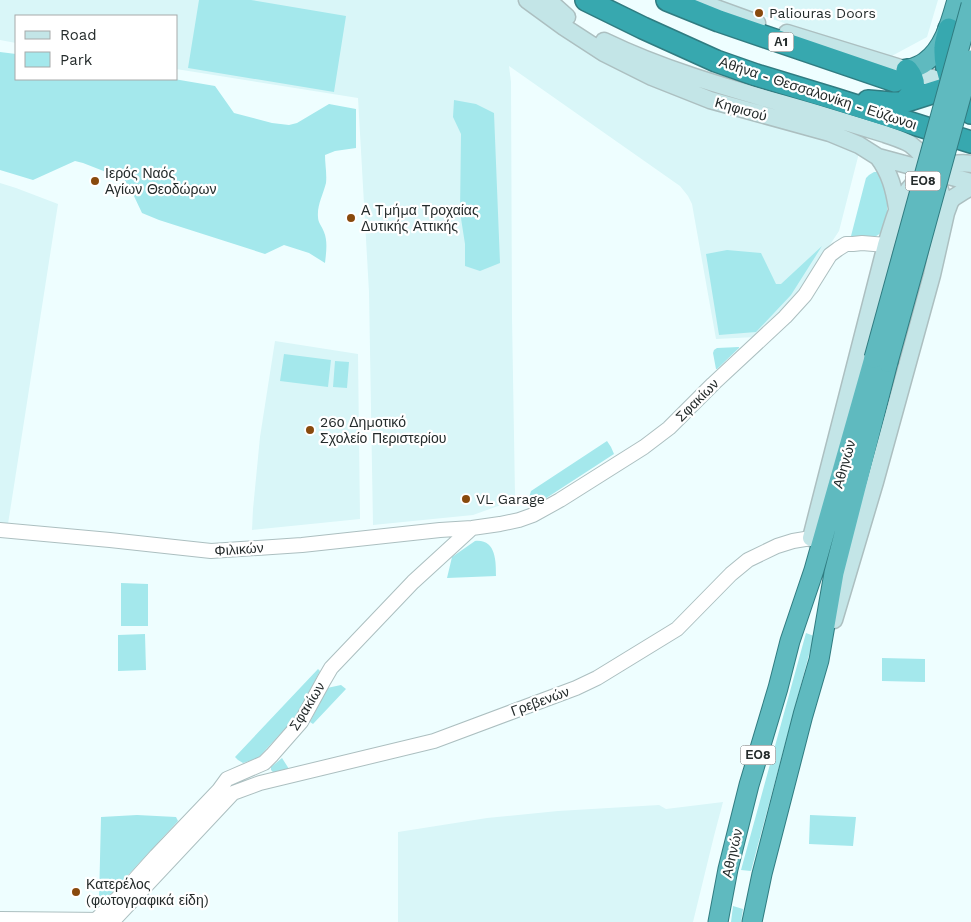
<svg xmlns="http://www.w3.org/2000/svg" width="971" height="922" font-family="'Work Sans',sans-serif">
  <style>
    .built { fill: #d9f6f8 }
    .green { fill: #a4e8ec }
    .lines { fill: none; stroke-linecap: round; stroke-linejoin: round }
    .tertiary-casing { stroke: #acbfc0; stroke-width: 16 }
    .secondary-casing { stroke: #acbfc0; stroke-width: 19 }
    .trunk-casing { stroke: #307c81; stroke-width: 21 }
    .motorway-casing { stroke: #307c81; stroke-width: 24 }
    .tertiary { stroke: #fff; stroke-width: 14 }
    .secondary { stroke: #c3e5e7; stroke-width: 16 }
    .trunk { stroke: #5fbabf; stroke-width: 19 }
    .motorway { stroke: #37a8af; stroke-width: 21 }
    .trunk-bridge-casing { stroke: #307c81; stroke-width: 21; stroke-linecap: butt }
    .trunk-bridge { stroke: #5fbabf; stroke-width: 19 }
    .poi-dot { fill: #894a0d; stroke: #fff; stroke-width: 2 }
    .labels { text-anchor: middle; stroke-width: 4.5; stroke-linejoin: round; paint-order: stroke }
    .shield { fill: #fff; stroke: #666b6b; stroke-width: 1 }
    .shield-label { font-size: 12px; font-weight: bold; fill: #242b2b }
    .poi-label { font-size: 14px; fill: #242b2b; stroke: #fff; text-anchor: start }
    .street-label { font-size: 14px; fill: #242b2b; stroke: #fff }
  </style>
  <rect width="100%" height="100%" fill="#eefeff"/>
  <path class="built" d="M0 0H517L550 24 598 53 854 148 859 153 839 231 794 299 756 337 716 339 692 204 688 196 680 186 509 66 511 82 512 318 515 495 512 501 473 515 373 525 369 292 358 98 176 69V16H16V43L0 40Z
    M716 0H938L927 37 888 58Z
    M0 183 16 188 58 204 8 524 0 523Z
    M275 341 358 354 360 519 252 530 253 509 260 437Z
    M723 802 714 836 693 922H398V832L487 818 558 811 659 805 666 809Z"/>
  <path class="green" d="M199 0H251L346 16 334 92 188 68Z
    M0 52 16 54V79H174L215 86 234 113 272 123 289 125 297 123 329 104 356 109V148L335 151 325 155C325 164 327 174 326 183 323 195 317 205 318 217 318 223 322 226 324 232 328 241 326 254 325 263L309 253 284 245 265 254 159 220 142 213 133 194 124 179 83 163 75 161 33 180 0 170Z
    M454 100 476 104 494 113 500 263 480 271 465 266V244L460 212 461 134 453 117Z
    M874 172H879C887 185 893 225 878 235 871 240 860 238 851 236L866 178 869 175Z
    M822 246 791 295 756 332 719 335 706 254 727 250 761 253 776 284H781Z
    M739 347V348L717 369H716L713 353 714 350 717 348Z
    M284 354 331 360 328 387 280 381Z
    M335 361 349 362 347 388 333 387Z
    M607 441 611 447 614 454 534 506C528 502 529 497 531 491Z
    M475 541C496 539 496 561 496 576L447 578 452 557Z
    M121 583 148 584V626H121Z
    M806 633 814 636 751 871 741 870Z
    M145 634 146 670 118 671V635Z
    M882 658 925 659V682L882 681Z
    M318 669 320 671 296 717 258 758 243 763 238 760 235 757Z
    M341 685 346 689 313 724 310 722 327 688Z
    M282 758 289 769 274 773 271 770V767Z
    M137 815 176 817 178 821 104 901 99 900 101 817Z
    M810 815 856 817 853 846 809 844Z
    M733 906 743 909 741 922H731Z"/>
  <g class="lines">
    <defs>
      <path id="tertiary" d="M0 530 110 540 211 551 302 545 440 530 472 528 500 524 519 520 533 515 560 500 644 447 669 428 713 384 785 317 805 295 830 255 838 249 846 244H853L862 243 886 245
        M0 919 105 920
        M96 920 119 897 156 856 219 790 227 779 264 763 272 755 301 722 324 680 331 668 413 582 472 528
        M112 922 233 793 260 783 434 741 576 688 597 678 677 629 731 574 748 560 777 546 793 541 811 538"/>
      <path id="secondary" d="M527 0 564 27 604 53 652 77 710 100 830 133 859 145 878 157 971 182
        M548 0 567 17
        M702 3 757 23
        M787 33 907 70 957 86
        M604 41C672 74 744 92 816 113 839 120 862 127 885 134 893 137 903 140 910 144 930 158 942 190 946 213
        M878 157C890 173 894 189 897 208
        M811 538 886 245C897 210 902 181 941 167 951 164 961 162 971 164
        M834 620 875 482 932 275 946 213 950 202 953 198 964 191 971 187"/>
      <path id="trunk" d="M907 70C913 68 920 66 925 62 944 49 951 21 957 0
        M718 922 728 869 749 785 778 688 790 641 814 570 874 358
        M752 922 762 874 803 715 819 660 834 573 888 362"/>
      <path id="motorway" d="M586 0 643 28 716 61 756 75 835 99 971 142
        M667 0 719 21 895 81
        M949 29C948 35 945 42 945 48 944 72 955 95 971 113
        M868 101 891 103H900L944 89 963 80
        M905 101C916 91 916 81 907 70"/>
    </defs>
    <use href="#tertiary" class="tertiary-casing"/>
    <use href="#secondary" class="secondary-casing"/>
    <use href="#trunk" class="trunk-casing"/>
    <use href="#motorway" class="motorway-casing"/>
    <use href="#tertiary" class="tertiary"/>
    <use href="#secondary" class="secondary"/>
    <use href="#trunk" class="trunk"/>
    <use href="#motorway" class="motorway"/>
    <defs>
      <path id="trunk-bridge" d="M874 358 971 5
        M888 362 971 60"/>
    </defs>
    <use href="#trunk-bridge" class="trunk-bridge-casing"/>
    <use href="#trunk-bridge" class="trunk-bridge"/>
  </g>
  <g class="poi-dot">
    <circle cx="759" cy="13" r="5"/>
    <circle cx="95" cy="181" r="5"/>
    <circle cx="351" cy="218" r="5"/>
    <circle cx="310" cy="430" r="5"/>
    <circle cx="466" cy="499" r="5"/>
    <circle cx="76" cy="892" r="5"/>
  </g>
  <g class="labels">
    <g class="shield">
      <rect x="768.5" y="32.5" width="25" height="19" rx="4"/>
      <rect x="905.5" y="171.5" width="35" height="19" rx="4"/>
      <rect x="740.5" y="745.5" width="35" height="19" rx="4"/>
    </g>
    <g class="shield-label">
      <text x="781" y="46">Α1</text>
      <text x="923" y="185">ΕΟ8</text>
      <text x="758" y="759">ΕΟ8</text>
    </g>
    <g class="poi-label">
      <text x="769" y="18">Paliouras Doors</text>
      <text x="105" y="178">Ιερός Ναός<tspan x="105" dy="16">Αγίων Θεοδώρων</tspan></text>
      <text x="361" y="215">Α Τμήμα Τροχαίας<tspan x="361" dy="16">Δυτικής Αττικής</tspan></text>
      <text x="320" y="427">26ο Δημοτικό<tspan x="320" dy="16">Σχολείο Περιστερίου</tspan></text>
      <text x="476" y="504">VL Garage</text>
      <text x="86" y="889">Κατερέλος<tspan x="86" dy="16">(φωτογραφικά είδη)</tspan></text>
    </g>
    <g class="street-label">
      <text transform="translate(818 93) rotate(18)" y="5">Αθήνα - Θεσσαλονίκη - Εύζωνοι</text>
      <text transform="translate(741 109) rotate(16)" y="5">Κηφισού</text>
      <text transform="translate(697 400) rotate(-45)" y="5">Σφακίων</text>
      <text transform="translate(844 464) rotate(-74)" y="5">Αθηνών</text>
      <text transform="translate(239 549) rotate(-4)" y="5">Φιλικών</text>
      <text transform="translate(540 701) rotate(-20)" y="5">Γρεβενών</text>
      <text transform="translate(307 706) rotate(-58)" y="5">Σφακίων</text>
      <text transform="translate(732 853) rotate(-77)" y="5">Αθηνών</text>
    </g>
  </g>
  <rect x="15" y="15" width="162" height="65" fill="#ffffff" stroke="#a7aaaa"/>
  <rect x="25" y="31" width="25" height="8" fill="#c3e5e7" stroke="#a7aaaa"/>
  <text x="60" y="40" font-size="15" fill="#242b2b">Road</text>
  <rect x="25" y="52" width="25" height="15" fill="#a4e8ec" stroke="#a7aaaa"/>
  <text x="60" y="65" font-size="15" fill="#242b2b">Park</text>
</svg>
